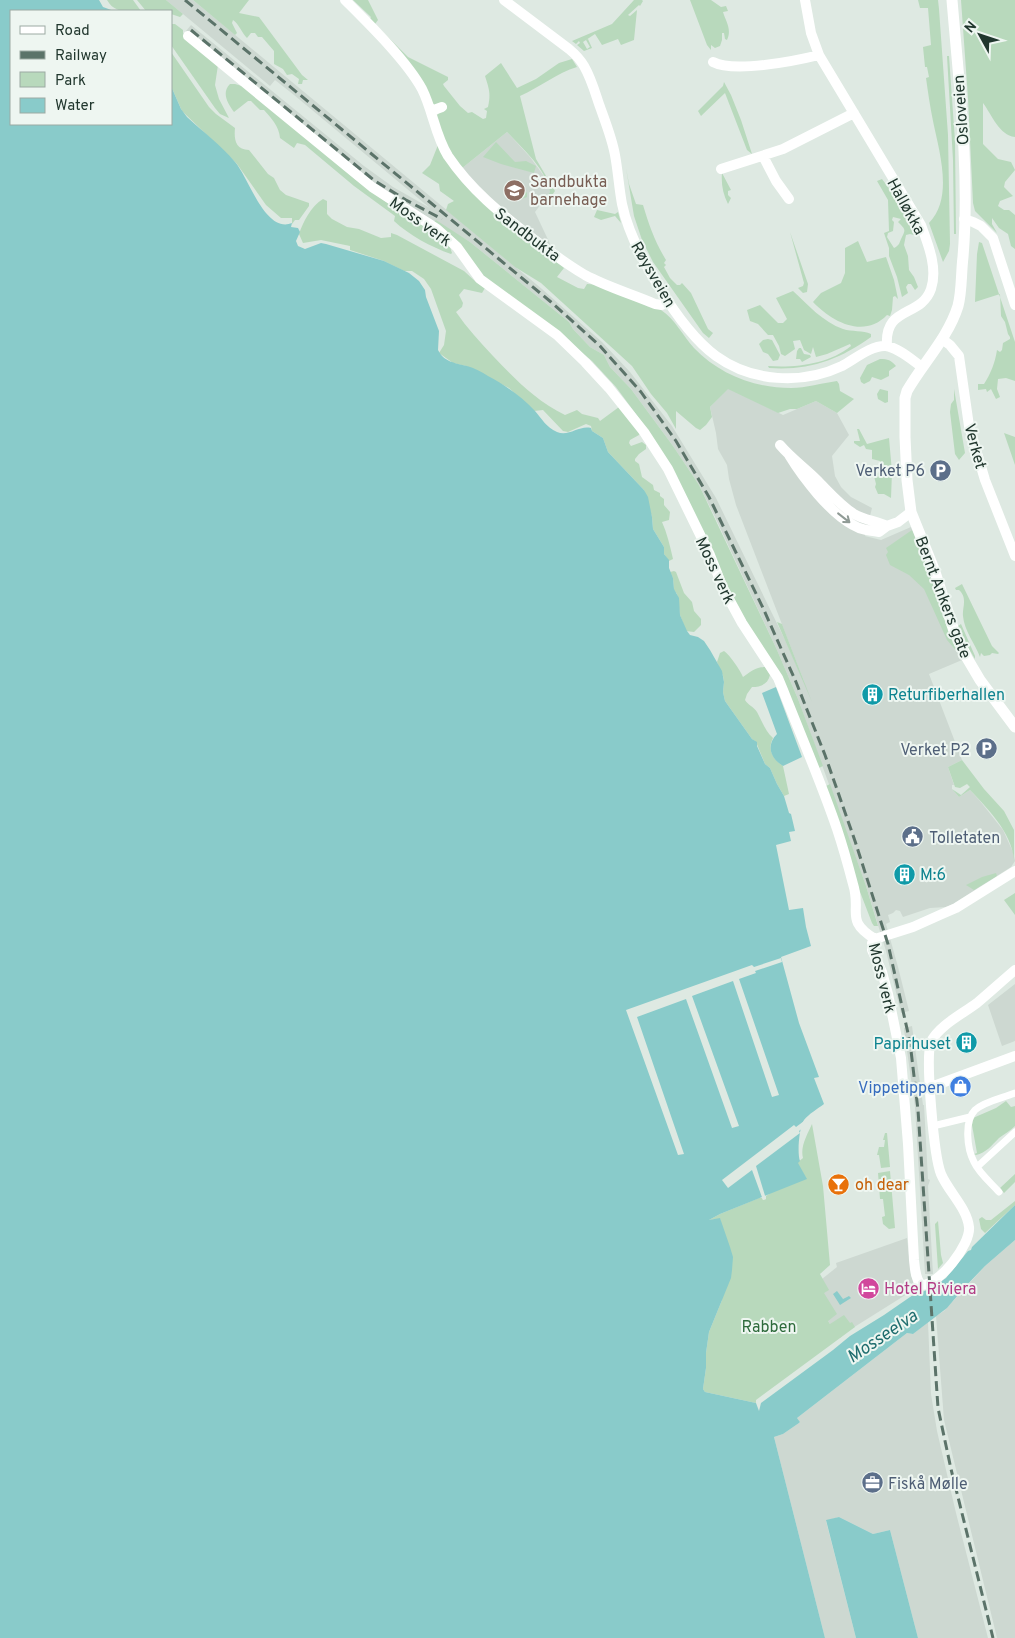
<svg xmlns="http://www.w3.org/2000/svg" width="1015" height="1638" font-family="Overpass,sans-serif">
  <style>
    .built { fill: #cdd8d1 }
    .green { fill: #b8d9bc; fill-rule: evenodd }
    .water { fill: #89cbca }
    .pier { fill: #dee9e2 }
    .lines { fill: none; stroke-linecap: round; stroke-linejoin: round }
    .pedestrian { stroke: #fff; stroke-width: 7 }
    .minor { stroke: #fff; stroke-width: 10 }
    .tertiary { stroke: #fff; stroke-width: 11 }
    .rail { stroke: #5b7369; stroke-width: 3; stroke-dasharray: 10 5; stroke-linecap: butt }
    .oneway { stroke: #909b96 }
    .labels { text-anchor: middle; stroke-width: 4; stroke-linejoin: round; paint-order: stroke }
    .street-label { font-size: 16px; fill: #21372e; stroke: #eef6f1 }
    .education-label { font-size: 16px; fill: #785e54; stroke: #eef6f1; text-anchor: start }
    .service-label { font-size: 16px; fill: #4e5e75; stroke: #eef6f1; text-anchor: end }
    .culture-label { font-size: 16px; fill: #0d838f; stroke: #eef6f1; text-anchor: start }
    .shop-label { font-size: 16px; fill: #366cbe; stroke: #eef6f1; text-anchor: end }
    .food-label { font-size: 16px; fill: #c56008; stroke: #eef6f1; text-anchor: start }
    .hotel-label { font-size: 16px; fill: #b23c85; stroke: #eef6f1; text-anchor: start }
    .park-label { font-size: 16px; fill: #2e6b3c; stroke: #eef6f1 }
    .water-label { font-size: 18px; font-style: italic; fill: #206e6f; stroke: #eef6f1 }
  </style>
  <rect width="100%" height="100%" fill="#dee9e2"/>
  <path class="built" d="M166 0H193L542 289 602 342 630 372 672 426 716 498 786 642 805 684 736 505 729 479 727 465 718 449 716 433 710 407 728 388 783 415 816 401 837 413 849 435 832 456 835 476 841 487 851 497 872 508 865 536 881 540 911 527 962 660 929 674 962 760 948 767 954 785H952V789L959 797 970 790 980 801 1003 830 1013 852 1015 861 1011 867 953 904 946 907 930 908 903 917 900 911 896 910 893 913 888 915 890 922 886 924 898 967 909 1011 901 1013 886 951 866 886 798 699 777 650 715 517 699 485 673 446 631 389 610 367 604 355 590 347 573 329 569 322 470 242 382 190 342 159 186 31 191 25 364 166 393 187 430 208 294 95 275 80 270 86Z
    M507 132 530 157 549 183 550 192 535 212 551 246 550 247 513 220 461 169Z
    M1015 984V1041L1002 1046 988 1005Z
    M912 1026 923 1105H924L928 1179 930 1180 928 1186 933 1274H925L915 1107 904 1030V1028Z
    M907 1238 911 1274 915 1289 848 1331 840 1338 816 1304 825 1284 822 1279 837 1267 836 1263Z
    M1015 1240V1638H997L944 1420 936 1316 944 1311 985 1266Z
    M928 1322 931 1394 937 1431 956 1513 988 1638H918L890 1530 873 1534 839 1517 826 1521 856 1638H825L774 1437 783 1434 799 1423 800 1422 797 1418 907 1333 913 1334Z"/>
  <path class="green" d="M107 0H133L141 11C127 11 115 14 107 0Z
    M137 0H166L183 14 180 17 171 14V11H146Z
    M193 0H249L239 13 259 17 302 75 308 80H303L302 84H298L299 79 292 74 287 75 283 69 274 64V51L262 37H258L255 33H251L247 38C242 33 239 24 233 20L232 23 237 33 235 35Z
    M353 0H368L378 20 375 24 408 57 448 77V80L443 84 444 86 460 106 468 113 472 112 483 119 486 118 487 111 484 109 488 107C491 93 489 89 485 76L501 63 517 88 536 79 559 63 572 59 577 67C557 73 540 87 520 96L536 159 555 191 546 204 543 201 550 192C547 170 522 148 507 132L461 169 449 152 436 116 441 111 447 109 445 103 435 106 370 19 371 17Z
    M634 0H642L643 1 640 6 639 5 628 15 630 16 637 10 634 40 621 45 618 39 602 45 595 34 583 42 587 49 590 47 586 40 588 39 592 48 584 51 577 45 580 43 579 41 576 44 572 41 612 24Z
    M690 0H711L721 7 726 6 728 11 723 12C726 22 732 29 727 40L725 39 724 33H722V40L720 46 715 48 711 45V50L707 45Z
    M918 0H938L939 9 948 135 950 244 949 251 943 262 929 223C954 198 939 151 933 121 930 107 928 92 926 78L929 77 927 67H925L923 47 931 45 928 8H920Z
    M961 0H1015V137C999 135 992 115 983 103V144L998 159 1011 162 1015 170 1005 182 1004 187 1013 196 1000 201 998 206 1004 210H1009L1015 215V249L1011 246 1008 234 999 228 992 218V224L997 233 975 211 973 203 968 98Z
    M171 24H175L183 30V33L218 65 215 85 219 99 229 118 220 114 215 108 171 45Z
    M171 52 209 107 216 114 235 128C234 139 235 150 249 150L268 174 274 178 280 190 286 195 309 203V206L299 220H295L292 224V218H281L266 205 237 164 182 111 171 86Z
    M947 56H949L955 141 956 234H954L953 160Z
    M724 82 731 95 741 120 752 154 747 150 725 93 701 116 698 111 723 86Z
    M230 84H235L245 87 355 179 401 213 429 228 449 244 452 253 451 254C431 247 409 235 394 221L395 216 354 186 305 145 297 143 294 148 280 138C279 126 271 118 264 110H260L251 101H248L234 112C228 104 221 93 230 84Z
    M496 142 515 162 526 161 536 166 534 173 501 164 483 157Z
    M438 145 543 251 564 268 557 277 578 288 584 289 587 284C607 284 643 301 661 310 675 319 683 336 694 348 719 374 754 388 791 388 806 388 822 383 837 381L839 384 840 391 854 399 837 413 816 401 797 409H790L778 413 728 389 710 407 712 417 706 425 700 430 696 428 676 411V429L667 413 651 394 632 366 620 355 541 283 515 267 446 210 448 204 454 201 440 191 439 184 422 173 430 165Z
    M626 168 629 184 636 204 643 205C649 225 655 242 666 260L664 263 666 265 664 267 670 278 677 285H680L682 283 691 293 708 329 713 333 709 338 703 333 653 262 642 240 634 216Z
    M722 173 731 190 728 191V195L731 198 728 204C723 194 721 184 722 173Z
    M882 179 891 191 894 190 913 219 920 236 910 221 909 223 914 235 910 234 906 235 904 245 908 256 909 270 914 277 918 287 915 290 911 284H908L906 287 908 293 902 297 897 277 889 256V248L884 233 889 231 888 200 877 181ZM893 217 901 219 898 222C905 229 906 229 902 237 899 243 900 245 894 248L887 237 888 233 893 231 894 222 892 220Z
    M519 184 527 193V197L516 201 515 198Z
    M323 199 327 201V214L332 219 347 227 359 229 381 238 391 237V233L397 235 464 271 476 282 485 288 482 293 464 289 459 295 463 303 462 307 456 312C467 328 480 342 493 356 516 380 535 400 565 415L577 410 582 414 598 418 600 421 619 407 640 432 639 435 630 440 629 443 631 446 642 442 646 445V449L639 454 635 459V461L639 464 642 477 653 485 654 490 660 493V496L664 499V505L670 512 669 520 662 522C667 533 670 546 673 559L669 561 664 554V547L653 529 652 517 644 490 608 452 603 438 592 431 591 426 586 424 568 432 563 431 543 410 534 411 509 388 466 366 453 363 439 353 444 345 446 331 431 289 424 279 412 271H404L384 261 350 250V246L321 240 303 243 299 234C303 222 311 206 323 199Z
    M597 210 615 214 618 212 621 223 615 216 601 220 594 217Z
    M436 220 470 242 569 322 573 329 590 347 604 355 610 367 631 389 673 446 699 485 777 650 798 699 823 766 819 768 647 429 616 387 592 361 549 325 480 276 434 222Z
    M790 232 808 284 807 292 803 293 798 288 803 286 804 283Z
    M858 241 867 262 886 257 894 280 898 299 895 296 893 297 892 310 890 316 887 315C864 339 832 322 813 302L821 293 841 283 845 273V248Z
    M979 242 982 243 1015 342V381L1006 378 998 379 997 389 1000 397 996 399 991 389 987 392 986 389 978 390V384H984C991 373 995 363 997 350L1000 352 1002 350 1003 343 1010 339V337L1008 334 1005 322 1001 316 1000 294 975 302 977 254Z
    M793 291C808 305 823 322 843 329 852 332 863 330 871 334V337C839 360 808 371 769 368L768 366C796 368 829 364 851 346L850 344 827 354 816 357 813 347 811 354 804 350 800 340 793 341 795 349 785 356 781 354 779 346 773 335H768L758 324 750 321 747 310 760 305 778 323H783L787 319 776 298Z
    M768 339 772 340 780 355 778 360 773 361 768 354 763 352 759 344 763 340Z
    M799 348H801L804 354 810 355 811 357 802 362 800 359H796L797 351Z
    M880 359C888 359 891 360 896 366L889 371V376L881 380 872 377 870 381 864 384 861 382 860 378 867 365Z
    M880 389 888 391V402L885 403 878 399 877 394Z
    M954 389 965 453 959 460 955 454 950 412 951 404 954 400Z
    M857 429H859L867 444 889 438 892 472 891 498 884 494H878L875 487 876 484 874 476 879 472 880 461 872 459V450L866 449 864 445 860 447 854 443V441H860Z
    M1004 433 1015 437V465Z
    M912 530 934 584 959 654 947 640 924 589 909 575 890 565 886 555 888 552 886 548Z
    M674 571 676 572 684 593 692 602 694 611 701 619V625L694 632 686 631 680 615 677 594 674 590 673 578 670 572Z
    M962 584 992 646 999 653 998 654 992 653 990 655 984 656 981 653 980 657C975 644 964 630 963 616 962 608 968 598 959 590H956L955 588Z
    M777 622 782 624 812 702Z
    M961 624 975 656V659L966 644 958 626Z
    M724 651C730 655 740 670 743 677 750 672 756 667 765 667L770 675C768 684 761 687 752 687L747 694 745 700C748 705 754 707 757 712 762 721 765 731 773 738 767 750 773 759 783 766L789 794 784 796 777 784 770 768 765 764 756 742 752 739 725 701 723 692 724 682 723 676 717 662 720 653Z
    M962 760 984 789 1004 811 1014 830V859C1011 832 988 809 970 790L959 797 952 789 961 795 970 787 967 784 960 788 955 787 948 767Z
    M830 784 866 886 878 926H874L872 923 857 884 826 786Z
    M996 873 997 876 974 890 966 885 982 877Z
    M1015 893V915L1004 900Z
    M1006 1101 1011 1107 1015 1106V1126C1010 1131 1004 1134 999 1138 992 1145 986 1153 976 1155L974 1154 977 1153 972 1125 973 1118 996 1108Z
    M812 1124 823 1186 830 1265 820 1274 829 1290 824 1293 837 1314 828 1321 830 1324 844 1315 850 1323 852 1322 855 1327 756 1400V1403L705 1392 703 1389 706 1368V1353L709 1332 722 1300 723 1230 720 1219 709 1220 720 1214 759 1198H762L763 1200 766 1199V1196L772 1192 806 1178 797 1163 803 1158C800 1147 807 1135 812 1124Z
    M885 1133H887L890 1167 881 1168 879 1155H877L879 1147H884L885 1140H883Z
    M890 1171 895 1228 889 1229 883 1224 882 1217 885 1216 883 1199H880L878 1173Z
    M1015 1174V1182L1004 1193 1000 1188Z
    M1015 1201V1205L985 1233 981 1229 979 1219 982 1217 986 1220H991Z
    M938 1221 941 1255 943 1263 938 1269 935 1224Z"/>
  <path class="water" d="M0 0H99L103 7 114 11H11V124H171V86L181 109 187 117C203 132 221 145 235 162 248 176 265 234 292 223L291 227 298 228 300 232 296 241 298 246 305 249 321 243 326 244 384 261 409 273 419 281 425 290 426 297 439 331 438 350C444 362 455 363 467 366 474 368 482 372 488 376 505 385 522 397 535 411 542 419 546 427 557 432 569 437 579 425 591 428L592 431 603 438 608 452 644 490 648 497 652 517 653 529 664 547V554L669 560V568L673 578 674 589 679 598 680 615 687 631 690 635 698 637 704 641 710 650 722 671 724 682 723 692 725 701 752 739 757 742V746L765 764 770 768 777 784 784 796 789 813 791 814 795 831 789 832 791 841 776 845 789 910 803 908 806 927 811 946 781 957 799 1023 819 1077 814 1078 824 1104C817 1109 809 1114 804 1120 799 1127 797 1154 800 1161L798 1163 807 1179 720 1214 709 1220 720 1218 730 1247 733 1257 732 1270 731 1278 709 1332 706 1353V1368L703 1389 705 1392 756 1403 759 1411 761 1403 833 1350 850 1336 884 1315 913 1295 930 1289 946 1278 968 1251 971 1250 972 1247 1015 1205V1240L985 1266 964 1288 947 1308 913 1334 907 1333 797 1418 800 1422 799 1423 783 1434 774 1437 825 1638H0Z
    M776 687 802 757 783 766C770 758 766 745 777 734L762 693Z
    M837 1291 843 1299 849 1296 851 1298 840 1305 833 1294Z
    M839 1517 873 1534 890 1530 918 1638H856L826 1520Z"/>
  <path class="pier" d="M781 958 782 962 755 971 756 973 739 979 779 1095 772 1097 733 981 692 996 739 1126 732 1128 686 999 637 1017 684 1154 678 1155 626 1010 752 965 754 967Z
    M808 1118 809 1120 804 1127 799 1131 800 1133 756 1166 766 1199 763 1200 752 1170 728 1188 722 1180 794 1125 796 1127Z"/>
  <g class="lines">
    <path class="pedestrian" d="M933 1126 970 1117
      M977 1167 1015 1132
      M999 1192C991 1183 979 1173 974 1162 967 1149 964 1121 975 1110 985 1101 1003 1098 1015 1093"/>
    <path class="minor" d="M345 0C369 24 406 60 422 89 433 111 435 135 448 156 471 190 500 213 532 238 549 251 566 264 585 275 607 287 632 294 655 304L662 305 669 302
      M504 0 569 49C575 54 580 59 584 66 591 78 595 92 599 104 605 121 612 138 615 155 618 171 619 188 622 204 631 248 679 329 716 356 752 382 802 385 842 366 855 359 871 345 886 346 899 348 912 360 922 367
      M805 0 811 33 819 55 921 225C928 244 938 268 931 289 921 318 884 305 887 346
      M188 36 372 187 437 229 457 247 480 279 557 335 585 362 609 388 644 432 668 469 710 555 723 588 742 623 778 678 783 690C801 736 821 782 837 829 843 847 848 865 853 884 862 912 844 920 875 939L872 943V950L882 972 888 994 901 1058 908 1144 914 1260C915 1268 915 1278 921 1285 939 1286 971 1244 969 1227 967 1208 948 1191 941 1174 934 1157 925 1057 931 1042 938 1026 964 1013 977 1003 990 992 1002 981 1015 970
      M713 62C734 73 795 61 819 55
      M431 111 442 107
      M763 156 776 181 789 199
      M721 169 783 149 854 113
      M964 219 973 222 981 226 993 238 1015 305
      M942 339 950 345 959 356 969 426 985 480 1015 556
      M780 445C791 458 805 468 817 480 829 492 840 505 854 514 864 520 877 521 887 526
      M789 455C803 478 830 513 853 525 861 530 870 531 879 532L887 526 898 522 911 512
      M875 939 913 927 942 914 956 908 1015 871
      M931 1087 1015 1056"/>
    <path class="tertiary" d="M952 0C959 85 970 172 963 257 961 273 962 291 958 306 948 338 923 363 907 391L905 398V437L907 480 911 512 934 569 954 631 967 658 980 680 1015 727"/>
    <path class="rail" d="M185 0 551 302 600 346 641 392 676 441 709 497 763 608 796 682 825 755 855 841 888 944 910 1042 918 1110 938 1408 951 1469 993 1638
      M191 30 375 181 406 200 442 219"/>
  </g>
  <defs><path id="oneway-shaft" d="M-6 0H5M1.5-3L5.5 0L1.5 3" fill="none" stroke-width="1.6" stroke-linecap="round" stroke-linejoin="round" transform="scale(1.25)"/></defs>
  <use class="oneway" href="#oneway-shaft" transform="translate(844 518) rotate(38)"/>
  <defs>
    <symbol id="school-disc" viewBox="-11 -11 22 22"><circle r="9.5" fill="#8d6e63" stroke="#eef6f1"/><path d="M0-5L7-2L0 1L-7-2ZM-4 1L0 2.5L4 1V4Q0 6-4 4Z" fill="#fff"/></symbol>
    <symbol id="parking-disc" viewBox="-11 -11 22 22"><circle r="9.5" fill="#5c6f8a" stroke="#eef6f1"/><path d="M-3.5-5.5H1a3.5 3.5 0 0 1 0 7H-1V5.5H-3.5ZM-1-3.4V-.6H.8a1.4 1.4 0 0 0 0-2.8Z" fill="#fff"/></symbol>
    <symbol id="building-disc" viewBox="-11 -11 22 22"><circle r="9.5" fill="#0f9aa8" stroke="#eef6f1"/><path d="M-4-6H4V6H1V3H-1V6H-4ZM-2.5-4.3h1.7v1.8h-1.7ZM.8-4.3h1.7v1.8H.8ZM-2.5-1h1.7V.8h-1.7ZM.8-1h1.7V.8H.8Z" fill="#fff"/></symbol>
    <symbol id="civic-disc" viewBox="-11 -11 22 22"><circle r="9.5" fill="#5c6f8a" stroke="#eef6f1"/><path d="M-.6-6.5H3V-4.5H.6V-3L4-1V1h2V6H-6V1h2V-1L-.6-3ZM-1.2 2.5V6h2.4V2.5Z" fill="#fff"/></symbol>
    <symbol id="shop-disc" viewBox="-11 -11 22 22"><circle r="9.5" fill="#3f7fe0" stroke="#eef6f1"/><path d="M-5-2.5h2.3a2.7 3.5 0 0 1 5.4 0H5L5.5 6h-11ZM-1.5-2.5h3a1.5 2.3 0 0 0-3 0Z" fill="#fff"/></symbol>
    <symbol id="bar-disc" viewBox="-11 -11 22 22"><circle r="9.5" fill="#e8710a" stroke="#eef6f1"/><path d="M-6-5H6L.8 .8V4.5H3.5V6h-7V4.5H-.8V.8Z" fill="#fff"/></symbol>
    <symbol id="hotel-disc" viewBox="-11 -11 22 22"><circle r="9.5" fill="#d1479c" stroke="#eef6f1"/><path d="M-6-4.5h1.5V1H6V5H4.5V3h-9V5H-6ZM-4 0a1.8 1.8 0 1 1 3.6 0ZM.5 0V-2.5h3Q6-2.5 6 0Z" fill="#fff"/></symbol>
    <symbol id="office-disc" viewBox="-11 -11 22 22"><circle r="9.5" fill="#5c6f8a" stroke="#eef6f1"/><path d="M-6-3h4V-5.5h4V-3h4V5H-6ZM-1-4.5V-3h2v-1.5ZM-6 0V1H6V0Z" fill="#fff"/></symbol>
  </defs>
  <g fill-rule="evenodd">
    <use href="#school-disc" x="502" y="178" width="25" height="25"/>
    <use href="#parking-disc" x="928" y="458" width="25" height="25"/>
    <use href="#building-disc" x="860" y="682" width="25" height="25"/>
    <use href="#parking-disc" x="974" y="736" width="25" height="25"/>
    <use href="#civic-disc" x="900" y="824" width="25" height="25"/>
    <use href="#building-disc" x="892" y="862" width="25" height="25"/>
    <use href="#building-disc" x="954" y="1030" width="25" height="25"/>
    <use href="#shop-disc" x="948" y="1074" width="25" height="25"/>
    <use href="#bar-disc" x="826" y="1172" width="25" height="25"/>
    <use href="#hotel-disc" x="856" y="1276" width="25" height="25"/>
    <use href="#office-disc" x="860" y="1470" width="25" height="25"/>
  </g>
  <g class="labels">
    <g class="street-label">
      <text transform="translate(960 110) rotate(-94)" y="6">Osloveien</text>
      <text transform="translate(907 206) rotate(61)" y="6">Halløkka</text>
      <text transform="translate(421 221) rotate(36)" y="6">Moss verk</text>
      <text transform="translate(528 234) rotate(37)" y="6">Sandbukta</text>
      <text transform="translate(654 274) rotate(60)" y="6">Røysveien</text>
      <text transform="translate(976 446) rotate(75)" y="6">Verket</text>
      <text transform="translate(716 570) rotate(65)" y="6">Moss verk</text>
      <text transform="translate(944 597) rotate(69)" y="6">Bernt Ankers gate</text>
      <text transform="translate(883 978) rotate(76)" y="6">Moss verk</text>
    </g>
    <g class="education-label">
      <text x="530" y="187">Sandbukta<tspan x="530" dy="18">barnehage</tspan></text>
    </g>
    <g class="service-label">
      <text x="925" y="476">Verket P6</text>
      <text x="970" y="755">Verket P2</text>
      <text x="929" y="843" text-anchor="start">Tolletaten</text>
      <text x="888" y="1489" text-anchor="start">Fiskå Mølle</text>
    </g>
    <g class="culture-label">
      <text x="888" y="700">Returfiberhallen</text>
      <text x="920" y="880">M:6</text>
      <text x="951" y="1049" text-anchor="end">Papirhuset</text>
    </g>
    <g class="shop-label">
      <text x="945" y="1093">Vippetippen</text>
    </g>
    <g class="food-label">
      <text x="855" y="1190">oh dear</text>
    </g>
    <g class="hotel-label">
      <text x="884" y="1294">Hotel Riviera</text>
    </g>
    <g class="park-label">
      <text x="769" y="1332">Rabben</text>
    </g>
    <g class="water-label">
      <text transform="translate(882 1336) rotate(-34)" y="6">Mosseelva</text>
    </g>
  </g>
  <rect x="10" y="10" width="162" height="115" fill="#eef6f1" stroke="#9caaa3"/>
  <rect x="20" y="26" width="25" height="8" fill="#ffffff" stroke="#9caaa3"/>
  <text x="55" y="35" font-size="15" fill="#21372e">Road</text>
  <rect x="20" y="51" width="25" height="8" fill="#5b7369" stroke="#9caaa3"/>
  <text x="55" y="60" font-size="15" fill="#21372e">Railway</text>
  <rect x="20" y="72" width="25" height="15" fill="#b8d9bc" stroke="#9caaa3"/>
  <text x="55" y="85" font-size="15" fill="#21372e">Park</text>
  <rect x="20" y="98" width="25" height="15" fill="#89cbca" stroke="#9caaa3"/>
  <text x="55" y="110" font-size="15" fill="#21372e">Water</text>
  <g transform="translate(980 35) rotate(310)" stroke="#eef6f1" stroke-width="4" paint-order="stroke">
  <path d="M0-4L9 19L0 12L-9 19Z" fill="#21372e"/>
  <text y="-8" font-size="14" font-weight="bold" text-anchor="middle" fill="#21372e">N</text>
  </g>
</svg>
